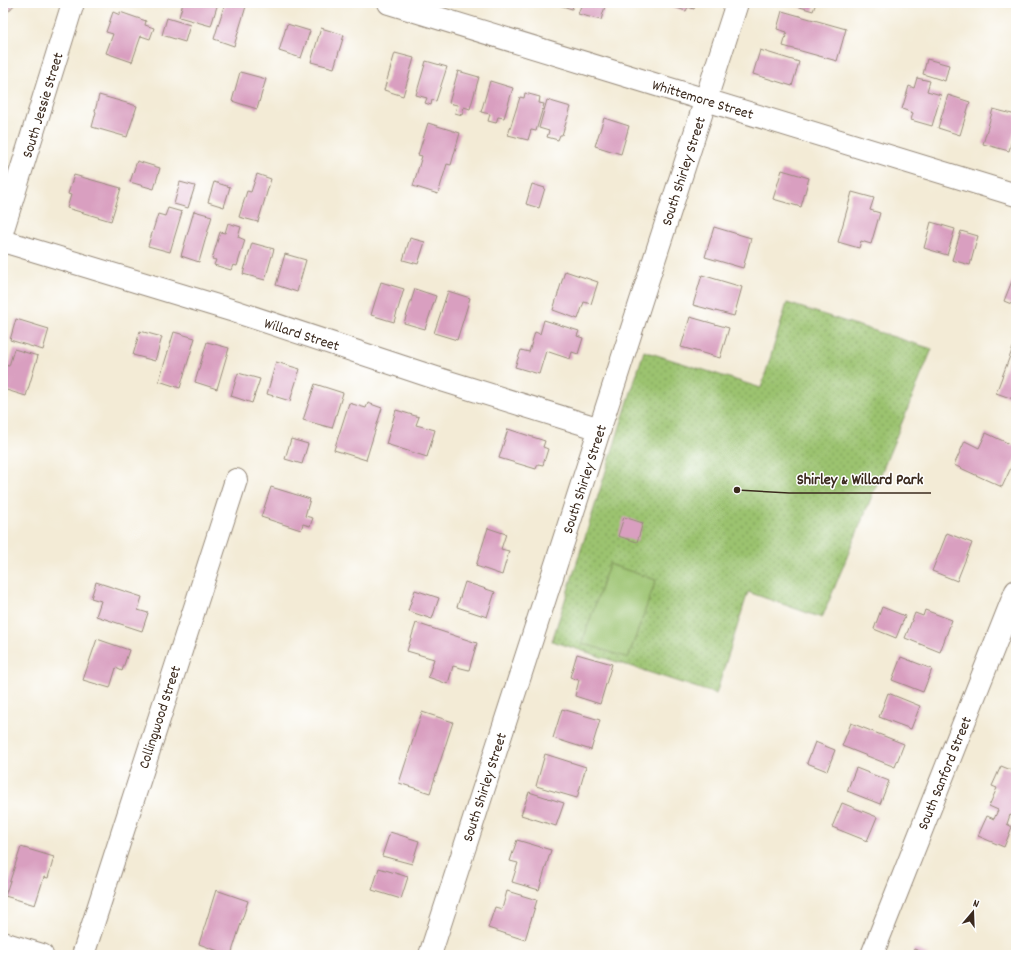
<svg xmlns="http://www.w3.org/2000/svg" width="1019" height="958" font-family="Dekko,sans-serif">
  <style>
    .green { fill: url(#green-dots); stroke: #6b7646 }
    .pitch { fill: #9bc36f; stroke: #6b7646 }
    .building { fill: #d99fc0 }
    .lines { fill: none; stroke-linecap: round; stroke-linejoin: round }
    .minor-casing { stroke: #978a7a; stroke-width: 24 }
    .minor { stroke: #fff; stroke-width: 22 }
    .labels { text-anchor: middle; stroke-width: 3; stroke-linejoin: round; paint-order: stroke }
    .street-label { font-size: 15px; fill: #3b2a1e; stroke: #fff }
    .leader { fill: none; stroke: #3b2a1e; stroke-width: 1.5 }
    .callout-dot { fill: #3b2a1e; stroke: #fff; stroke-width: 1.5 }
    .callout-label { font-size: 16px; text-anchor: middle; font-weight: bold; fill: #3b2a1e; stroke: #fff; stroke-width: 3; stroke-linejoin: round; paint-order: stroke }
  </style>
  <defs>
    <pattern id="green-dots" width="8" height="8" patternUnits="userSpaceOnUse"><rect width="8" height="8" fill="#9bc36f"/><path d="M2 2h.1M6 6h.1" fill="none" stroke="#809f5b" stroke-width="1.8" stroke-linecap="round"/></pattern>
  </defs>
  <rect width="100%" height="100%" fill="#fff"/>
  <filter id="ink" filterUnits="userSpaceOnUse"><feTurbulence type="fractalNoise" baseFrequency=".025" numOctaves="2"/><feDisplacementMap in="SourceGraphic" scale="8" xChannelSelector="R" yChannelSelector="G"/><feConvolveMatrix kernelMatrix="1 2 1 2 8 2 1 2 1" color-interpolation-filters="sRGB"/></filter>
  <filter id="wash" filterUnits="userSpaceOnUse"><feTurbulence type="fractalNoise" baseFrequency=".012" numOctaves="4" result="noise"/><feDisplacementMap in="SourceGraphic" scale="16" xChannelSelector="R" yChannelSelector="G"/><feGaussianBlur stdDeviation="0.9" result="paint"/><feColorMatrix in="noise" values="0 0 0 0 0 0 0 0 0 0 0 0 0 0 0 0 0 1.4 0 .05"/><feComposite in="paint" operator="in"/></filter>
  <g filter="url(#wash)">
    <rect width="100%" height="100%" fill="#f3ebd6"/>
    <path class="green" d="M787 303 932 349 822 618 748 592 716 694 552 641 644 351 761 388Z"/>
    <path class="pitch" d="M609 564 656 580 628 658 582 643Z"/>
    <g id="blocks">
      <path class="building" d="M3 3H16L5 15 3 13Z
        M183 3H218L211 26 179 17Z
        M225 3H247L234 46 214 39Z
        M552 3H574L572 9Z
        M582 3H606L601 20 578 14Z
        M661 3H696L694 9 688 7 686 11Z
        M787 3H816L813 11Z
        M782 11 846 29 837 61 783 46 787 32 777 29Z
        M113 12 120 15V12L146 21 145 25 154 28 150 39 141 36 132 62 106 53 113 34 106 32Z
        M167 18 190 25 185 42 162 35Z
        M287 24 310 31 301 58 279 51Z
        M321 28 344 35 334 68 311 62Z
        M760 50 799 62 792 86 753 74Z
        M395 53 414 58 403 96 384 90Z
        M927 59 949 65 945 81 923 74Z
        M426 61 447 67 436 101 432 100 431 105 425 103 427 98 416 95Z
        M458 71 479 77 470 109 464 107 462 115 455 113 457 105 449 103Z
        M240 72 266 79 257 109 232 101Z
        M917 78 930 81 927 91 941 95 932 126 911 120 913 113 902 109 909 86 914 88Z
        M490 81 513 88 504 118 498 117 496 123 488 121 490 114 481 112Z
        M525 93 540 97 539 103 544 104 536 131 531 130 528 140 508 135 520 97 524 98Z
        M99 95 137 106 127 137 92 127 96 112 95 111Z
        M948 95 970 102 960 135 938 128Z
        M547 100 571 107 562 135H560L558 140 547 137 549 131 539 128Z
        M993 109 1016 115V126L1009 151 983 144Z
        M604 118 629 126 621 154 595 146Z
        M428 123 460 133 451 165 447 164 438 194 413 186 422 156 418 155Z
        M137 161 160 168 154 189 130 182Z
        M782 170 809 178 801 207 773 199Z
        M257 174 271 179 258 222 239 217 247 191 251 192Z
        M74 175 121 188 111 221 67 208 71 195 68 194Z
        M180 182 195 186 188 208 174 204Z
        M214 182 230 187 224 207 208 202Z
        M532 184 545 188 539 208 526 204Z
        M852 192 874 198 870 210 880 213 871 244 861 241 859 248 838 242Z
        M168 208 182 212 170 252 148 246 158 214 165 216Z
        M194 211 212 216 199 262 181 256Z
        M931 222 955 229 947 255 924 248Z
        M228 223 241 227 238 237 245 240 237 266 233 265 231 270 214 265 216 260 212 259 220 232 225 233Z
        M714 227 751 238 743 268 705 257Z
        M961 231 978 236 970 265 952 260Z
        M410 238 425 242 418 264 403 260Z
        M252 243 274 249 265 280 243 274Z
        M285 254 306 260 297 292 276 285Z
        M565 271 598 282 591 304 584 302 578 319 553 310Z
        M702 275 742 287 734 316 693 305Z
        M1012 281 1016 282V306L1004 301Z
        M381 282 404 289 394 322 371 315Z
        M415 289 436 296 425 329 404 323Z
        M448 291 470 298 457 340 434 333Z
        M690 317 729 328 720 358 681 347Z
        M16 319 49 329 43 350 10 340Z
        M544 320 579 331 577 336 583 338 578 354 572 352 570 359 546 351 539 374 515 367 521 350 529 352 535 332 540 334Z
        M140 331 162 337 155 361 133 355Z
        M174 332 195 338 180 388 159 381Z
        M1016 340V400L996 393Z
        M207 342 229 348 217 389 195 382Z
        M14 349 38 356 26 396 3 389V365L9 366Z
        M276 362 300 369 290 401 267 394Z
        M238 373 260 379 252 403 231 396Z
        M315 384 343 393 332 428 303 420Z
        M349 403 366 408 368 403 382 408 366 460 334 450Z
        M396 410 419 417 416 425 435 430 427 457 386 444Z
        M508 429 545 441 543 447 548 449 543 465 538 464 536 469 499 458Z
        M986 433 1016 447V457L1002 487 954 465 965 441 979 448Z
        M291 439 308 444 302 464 285 459Z
        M271 487 310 499 305 516 313 518 310 526 303 524 301 530 261 517Z
        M624 517 643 523 637 542 618 536Z
        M488 528 506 534 501 549 509 551 502 575 476 566Z
        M947 533 972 543 957 581 932 571Z
        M96 582 142 597 138 610 148 613 142 631 96 616 101 601 91 598Z
        M465 582 495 592 487 617 457 607Z
        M415 590 439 598 432 619 408 611Z
        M882 607 905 616 896 638 874 629Z
        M925 610 952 620 940 652 905 638 915 613 923 616Z
        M416 623 477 643 469 670 453 666 448 684 428 677 434 659 407 651Z
        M97 639 129 650 122 671 116 668 110 688 83 680Z
        M577 654 612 664 600 704 575 696 579 680 570 677Z
        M901 657 932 669 923 692 892 680Z
        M888 693 920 706 911 729 879 717Z
        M562 709 600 720 591 750 553 738Z
        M422 712 453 722 430 793 399 783Z
        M851 723 904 744 895 767 842 746Z
        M815 742 835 750 827 771 807 763Z
        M545 754 586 767 577 798 536 786Z
        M1001 766 1016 772V814L1015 817 1010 815 1007 824 1012 827 1004 847 978 836 987 816 994 819 998 810 989 806 997 788 992 786Z
        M856 768 889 781 880 804 847 791Z
        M529 792 564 803 556 826 521 815Z
        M842 803 877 817 867 841 832 827Z
        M390 832 419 841 412 864 382 856Z
        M517 840 551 850 539 890 512 882 518 863 510 861Z
        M21 847 54 857 48 878 44 877 35 905 5 896Z
        M379 868 408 877 401 899 372 890Z
        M216 890 248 901 231 955H217L218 951 199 944Z
        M507 891 537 900 525 940 488 928 495 907 502 909Z
        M914 949 930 955H912Z"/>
    </g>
  </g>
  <g filter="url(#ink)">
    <use href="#blocks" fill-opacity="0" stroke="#978a7a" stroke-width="1"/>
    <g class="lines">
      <defs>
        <path id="minor" d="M389 3 1016 195
          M3 229 73 3
          M3 241 234 311 442 380 600 429
          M3 943 42 955
          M83 955 236 480
          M430 955 737 3
          M872 955 1016 591"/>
      </defs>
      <use href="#minor" class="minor-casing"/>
      <use href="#minor" class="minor"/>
    </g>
  </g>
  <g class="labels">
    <g class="street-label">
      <text transform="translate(703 99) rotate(17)" y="5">Whittemore Street</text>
      <text transform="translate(42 105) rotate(-73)" y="5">South Jessie Street</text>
      <text transform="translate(683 171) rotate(-72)" y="5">South Shirley Street</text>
      <text transform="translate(302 334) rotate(18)" y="5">Willard Street</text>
      <text transform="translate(584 479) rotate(-72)" y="5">South Shirley Street</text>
      <text transform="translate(159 717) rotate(-72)" y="5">Collingwood Street</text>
      <text transform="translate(944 773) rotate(-68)" y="5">South Sanford Street</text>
      <text transform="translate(484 787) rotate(-72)" y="5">South Shirley Street</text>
    </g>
  </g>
  <path class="leader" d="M737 490L789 493H931"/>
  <circle class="callout-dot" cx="737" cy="490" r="4"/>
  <g class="callout-label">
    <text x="860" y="484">Shirley &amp; Willard Park</text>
  </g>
  <rect width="1019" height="958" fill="none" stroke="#fff" stroke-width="16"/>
  <g transform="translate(973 912) rotate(19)" stroke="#ffffff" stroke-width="3" paint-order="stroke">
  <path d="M0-3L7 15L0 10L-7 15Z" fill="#3b2a1e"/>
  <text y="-6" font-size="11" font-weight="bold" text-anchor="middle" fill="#3b2a1e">N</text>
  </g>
</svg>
